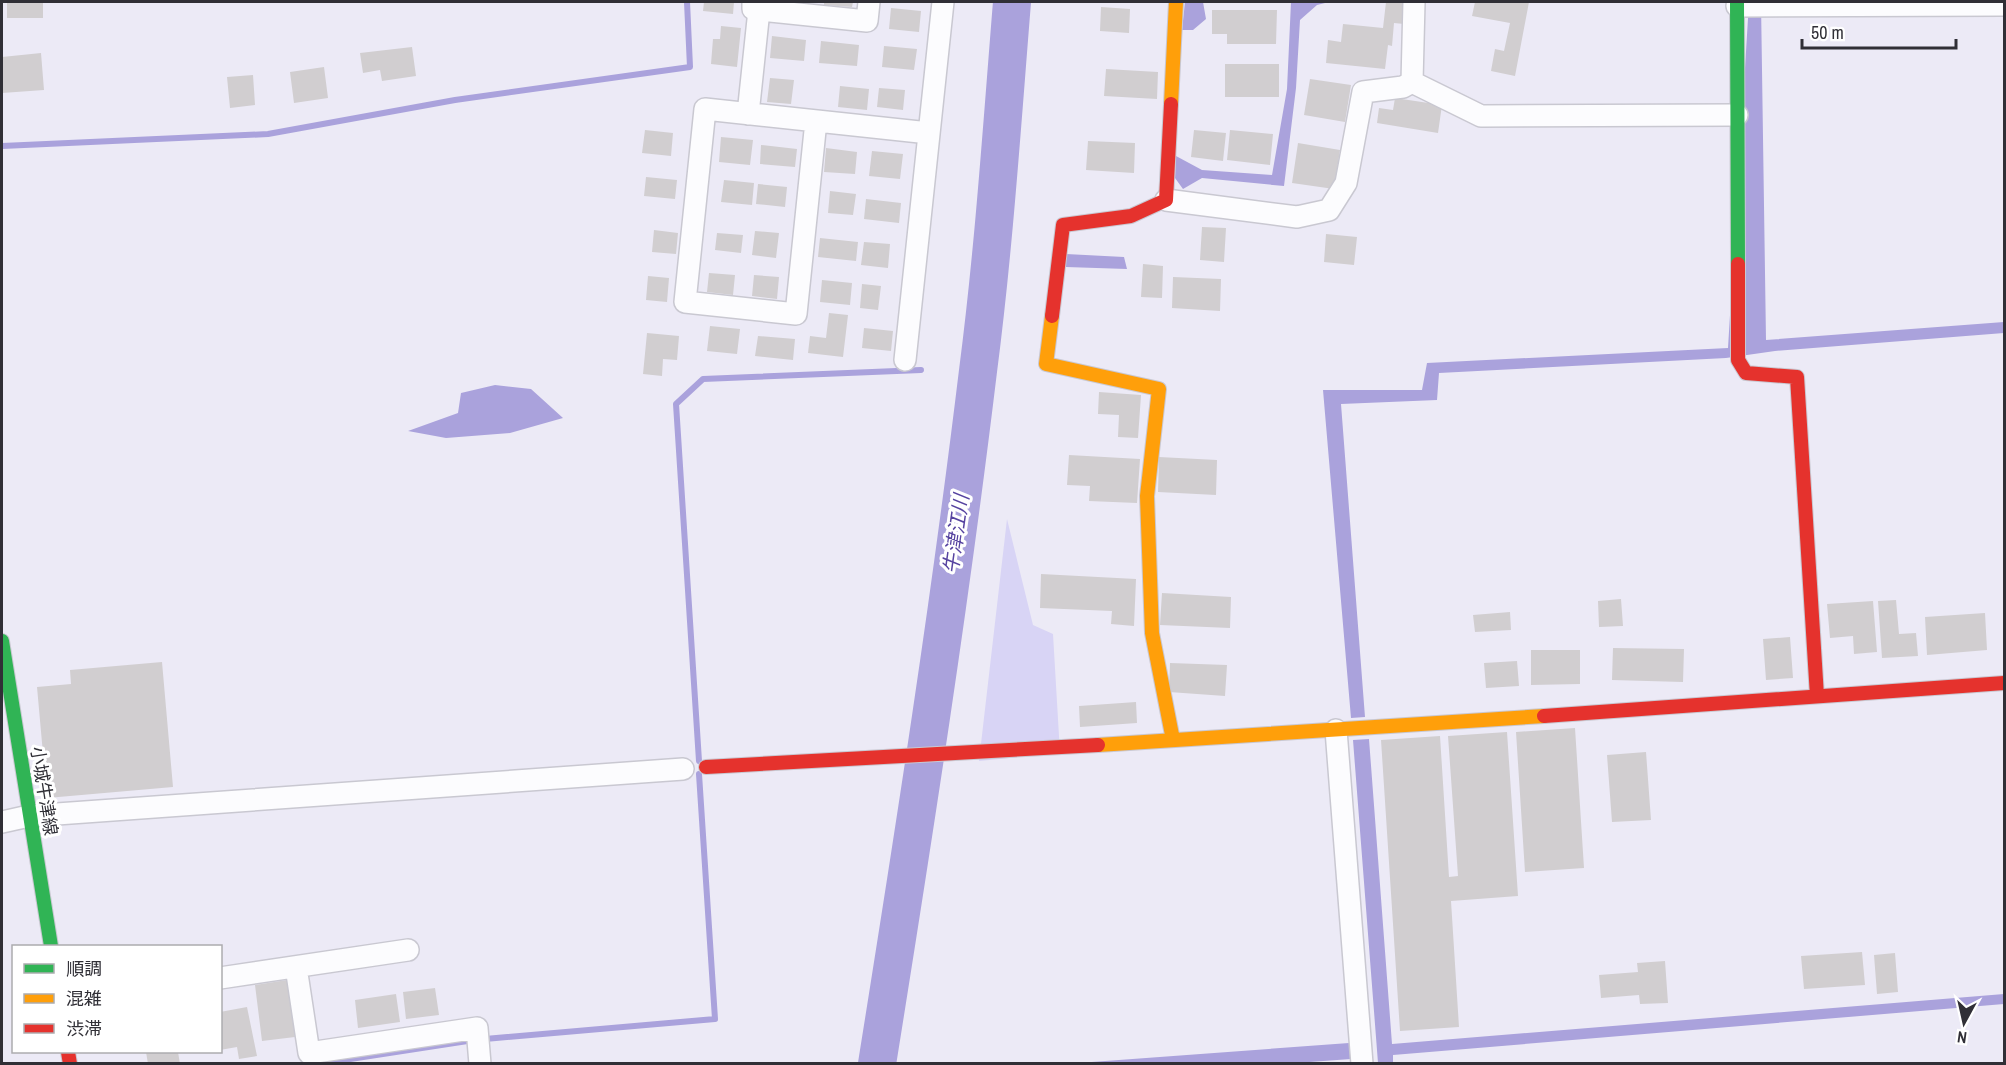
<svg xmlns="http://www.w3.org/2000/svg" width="2006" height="1065" font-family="'Archivo Narrow','Noto Sans JP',sans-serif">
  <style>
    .green { fill: #d8d4f5 }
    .water { fill: #aaa2dc }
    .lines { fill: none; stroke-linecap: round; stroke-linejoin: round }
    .stream { stroke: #aaa2dc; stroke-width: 6 }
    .river { stroke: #aaa2dc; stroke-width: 38 }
    .building { fill: #d1ced0 }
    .street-casing { stroke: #c9c8d1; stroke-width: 24 }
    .fast-casing { stroke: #c9c8d1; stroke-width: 16 }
    .slow-casing { stroke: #c9c8d1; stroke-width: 16 }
    .jam-casing { stroke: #c9c8d1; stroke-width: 16 }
    .street { stroke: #fcfcfe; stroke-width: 21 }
    .fast { stroke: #30b455; stroke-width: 14 }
    .slow { stroke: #ff9f0a; stroke-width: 14 }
    .jam { stroke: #e5322d; stroke-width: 14 }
    .labels { text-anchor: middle; stroke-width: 6; stroke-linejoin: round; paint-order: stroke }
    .street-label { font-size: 18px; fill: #302f36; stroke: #fff }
    .water-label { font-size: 20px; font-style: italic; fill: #5643a0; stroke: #fff }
  </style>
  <rect width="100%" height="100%" fill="#eceaf6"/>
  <path class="green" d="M1007 519 1033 625 1053 634 1060 753 979 761Z"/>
  <path class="water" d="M1185 2H1203L1206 19 1193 30H1182Z
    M1291 2H1329L1317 5 1300 20 1296 88 1284 186 1202 178 1183 189 1175 178 1176 156 1202 170 1272 175 1287 89Z
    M1749 2H1761L1766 340 2004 322V333L1775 351 1726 358 1439 373 1437 400 1341 404 1365 717 1351 718 1323 390H1422L1427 363 1728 348Z
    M1066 254 1124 257 1127 269 1066 267Z
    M495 385 531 389 563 418 510 433 446 438 408 431 458 413 461 393Z
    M1369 739 1392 1044 2004 994V1004L1393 1055V1063H1378L1353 740Z
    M1349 1043 1351 1059 1282 1064 1078 1063Z"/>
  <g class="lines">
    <path class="stream" d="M2 146 268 134 455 100 690 67 687 2
      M699 761 676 404 703 379 921 370
      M318 1064 474 1040 715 1019 699 774"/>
    <path class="river" d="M877 1064C914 833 950 603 978 371 994 248 1002 125 1012 2"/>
  </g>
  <path class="building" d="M7 2H43V18H7Z
    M704 2H734L733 14 703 11Z
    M824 2H853L852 7 824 5Z
    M1386 2H1406L1404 24 1394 23 1392 46 1388 45 1385 69 1326 63 1328 40 1341 42 1343 24 1383 28Z
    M1475 2H1529L1515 76 1491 71 1495 49 1504 51 1510 23 1472 16Z
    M1101 7 1130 9 1129 33 1100 31Z
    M891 8 921 11 919 32 889 29Z
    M1212 10H1277L1276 44H1227V34H1212Z
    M721 26 741 28 737 67 711 64 713 39H720Z
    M772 36 806 40 804 61 770 58Z
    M821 41 859 45 857 66 819 63Z
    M884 46 917 49 914 70 882 67Z
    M412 47 416 76 382 81 380 70 363 73 360 53Z
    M41 53 44 90 2 93V57Z
    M1225 64H1279V97H1225Z
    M324 67 328 98 294 103 290 72Z
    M1106 69 1158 72 1157 99 1104 96Z
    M253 75 255 105 230 108 227 77Z
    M770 78 794 80 791 104 767 102Z
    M1310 79 1351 85 1345 122 1304 115Z
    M840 86 869 89 867 110 838 107Z
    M879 88 905 90 903 110 877 107Z
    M1395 98 1442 105 1438 133 1377 123 1379 108 1393 110Z
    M645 130 673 133 671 156 642 153Z
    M1194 130 1226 133 1223 161 1191 157Z
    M1230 130 1273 134 1270 165 1227 160Z
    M721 137 753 140 750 165 719 162Z
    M1088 141 1135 143 1134 173 1086 170Z
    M1298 143 1340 150 1334 189 1292 183Z
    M761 145 797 149 795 167 760 164Z
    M826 148 857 152 855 174 824 172Z
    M872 151 903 154 900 179 869 176Z
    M646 177 677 180 675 199 644 196Z
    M724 180 754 183 752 205 721 202Z
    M758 184 787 187 785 207 756 204Z
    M830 191 856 194 853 215 828 213Z
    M866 199 901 203 899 223 864 219Z
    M1202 227 1226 228 1224 262 1200 260Z
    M654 230 678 233 676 254 652 252Z
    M755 231 779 233 776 258 752 255Z
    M717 233 743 235 741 253 715 250Z
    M1326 234 1357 237 1354 265 1324 262Z
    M820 238 858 242 856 261 818 257Z
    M864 242 890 244 888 268 861 265Z
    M1143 264 1163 266 1162 298 1141 297Z
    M709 273 735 275 733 295 707 292Z
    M754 275 779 277 777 299 752 296Z
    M648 276 669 278 667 302 646 300Z
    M1173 277 1221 279 1220 311 1172 308Z
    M822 280 852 283 850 305 820 302Z
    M862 284 881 286 878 310 860 308Z
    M829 313 848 315 843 357 808 353 810 336 826 338Z
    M710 326 740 329 737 354 707 351Z
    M864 328 893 331 891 351 862 348Z
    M647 333 679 336 677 360 663 359 662 376 643 374Z
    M758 336 795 339 793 360 755 356Z
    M1099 392 1141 395 1138 438 1118 437 1119 415 1098 414Z
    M1069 455 1140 459 1137 503 1089 501 1090 486 1067 485Z
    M1159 457 1217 460 1216 495 1158 492Z
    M1041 574 1136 579 1134 626 1111 624 1112 611 1040 608Z
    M1162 593 1231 597 1230 628 1160 625Z
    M1621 599 1623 626 1599 627 1598 601Z
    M1896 600 1899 634 1916 633 1918 656 1882 658 1878 601Z
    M1873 601 1877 652 1854 654 1853 636 1830 638 1827 604Z
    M1510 612 1511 630 1475 632 1473 615Z
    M1985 613 1987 650 1927 655 1925 617Z
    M1790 637 1793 678 1766 680 1763 639Z
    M1613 648 1684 649 1683 682 1612 680Z
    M1531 650H1580V684L1531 685Z
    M1517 661 1519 686 1486 688 1484 663Z
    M162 662 173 787 47 798 37 687 71 684 70 670Z
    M1170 663 1227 665 1225 696 1169 692Z
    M1136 702 1137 723 1080 727 1079 706Z
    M1575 728 1584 868 1525 872 1516 732Z
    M1507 732 1518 896 1451 901 1459 1027 1400 1031 1381 740 1440 736 1449 877 1458 876 1448 736Z
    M1646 752 1651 820 1612 822 1607 755Z
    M1862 952 1865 985 1804 989 1801 956Z
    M1895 953 1898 992 1877 994 1874 955Z
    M1665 961 1668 1003 1640 1004 1639 995 1601 998 1599 975 1638 972 1637 963Z
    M287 980 295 1037 262 1041 255 985Z
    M435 988 439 1015 406 1019 403 992Z
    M396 994 400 1022 358 1028 355 1000Z
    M247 1007 257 1056 239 1059 237 1047 220 1050V1012Z
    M146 1052H178L180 1064H148Z"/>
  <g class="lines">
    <defs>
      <path id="street" d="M1414 2 1412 82 1481 116 1737 115
        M1737 6 2004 5
        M759 10 867 21 869 2
        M748 114 759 10 753 9V2
        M816 121 796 314 685 302 705 109 929 133
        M1166 200 1297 217 1329 210 1346 183 1363 92 1403 87 1412 82
        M905 360 943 2
        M1336 730 1362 1064
        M2 822 29 816 683 769
        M296 967 309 1053 477 1028 480 1064
        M220 978 408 950"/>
      <path id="fast" d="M1737 2 1738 264
        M2 641 51 946"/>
      <path id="slow" d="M1171 104 1176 2
        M1052 316 1046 364 1159 389 1147 496 1152 633 1173 740
        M1098 745 1544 716"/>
      <path id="jam" d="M1738 264V360L1746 373 1797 377 1817 696
        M1052 316 1063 225 1131 216 1166 200 1171 104
        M1544 716 2004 683
        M706 767 1098 745
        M68 1052 70 1064"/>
    </defs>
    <use href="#street" class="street-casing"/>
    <use href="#fast" class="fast-casing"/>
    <use href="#slow" class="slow-casing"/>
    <use href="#jam" class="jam-casing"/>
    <use href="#street" class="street"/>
    <use href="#fast" class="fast"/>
    <use href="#slow" class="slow"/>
    <use href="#jam" class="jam"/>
  </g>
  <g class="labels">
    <g class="street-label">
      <text transform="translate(44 791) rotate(81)" y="6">小城牛津線</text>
    </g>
    <g class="water-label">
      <text transform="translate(956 534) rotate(-82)" y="7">牛津江川</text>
    </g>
  </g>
  <rect width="2006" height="1065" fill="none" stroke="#302f36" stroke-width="6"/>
  <rect x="12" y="945" width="210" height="108" fill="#ffffff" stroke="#acacaf" stroke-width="1.5"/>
  <rect x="24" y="964" width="30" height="9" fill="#30b455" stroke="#acacaf" stroke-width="1.5"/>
  <text x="66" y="975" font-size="18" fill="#302f36">順調</text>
  <rect x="24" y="994" width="30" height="9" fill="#ff9f0a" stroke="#acacaf" stroke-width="1.5"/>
  <text x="66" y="1005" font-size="18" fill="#302f36">混雑</text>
  <rect x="24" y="1024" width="30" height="9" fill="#e5322d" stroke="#acacaf" stroke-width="1.5"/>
  <text x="66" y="1035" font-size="18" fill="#302f36">渋滞</text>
  <g transform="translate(1964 1023) rotate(188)" stroke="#ffffff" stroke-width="4.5" paint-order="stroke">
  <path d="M0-4.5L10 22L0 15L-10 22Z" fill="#302f36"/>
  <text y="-9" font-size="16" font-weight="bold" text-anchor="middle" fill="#302f36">N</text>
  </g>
  <path d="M1802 39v9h154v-9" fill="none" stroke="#302f36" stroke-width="3"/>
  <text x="1811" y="39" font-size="18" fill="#302f36" stroke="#ffffff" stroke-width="4.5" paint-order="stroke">50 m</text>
</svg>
